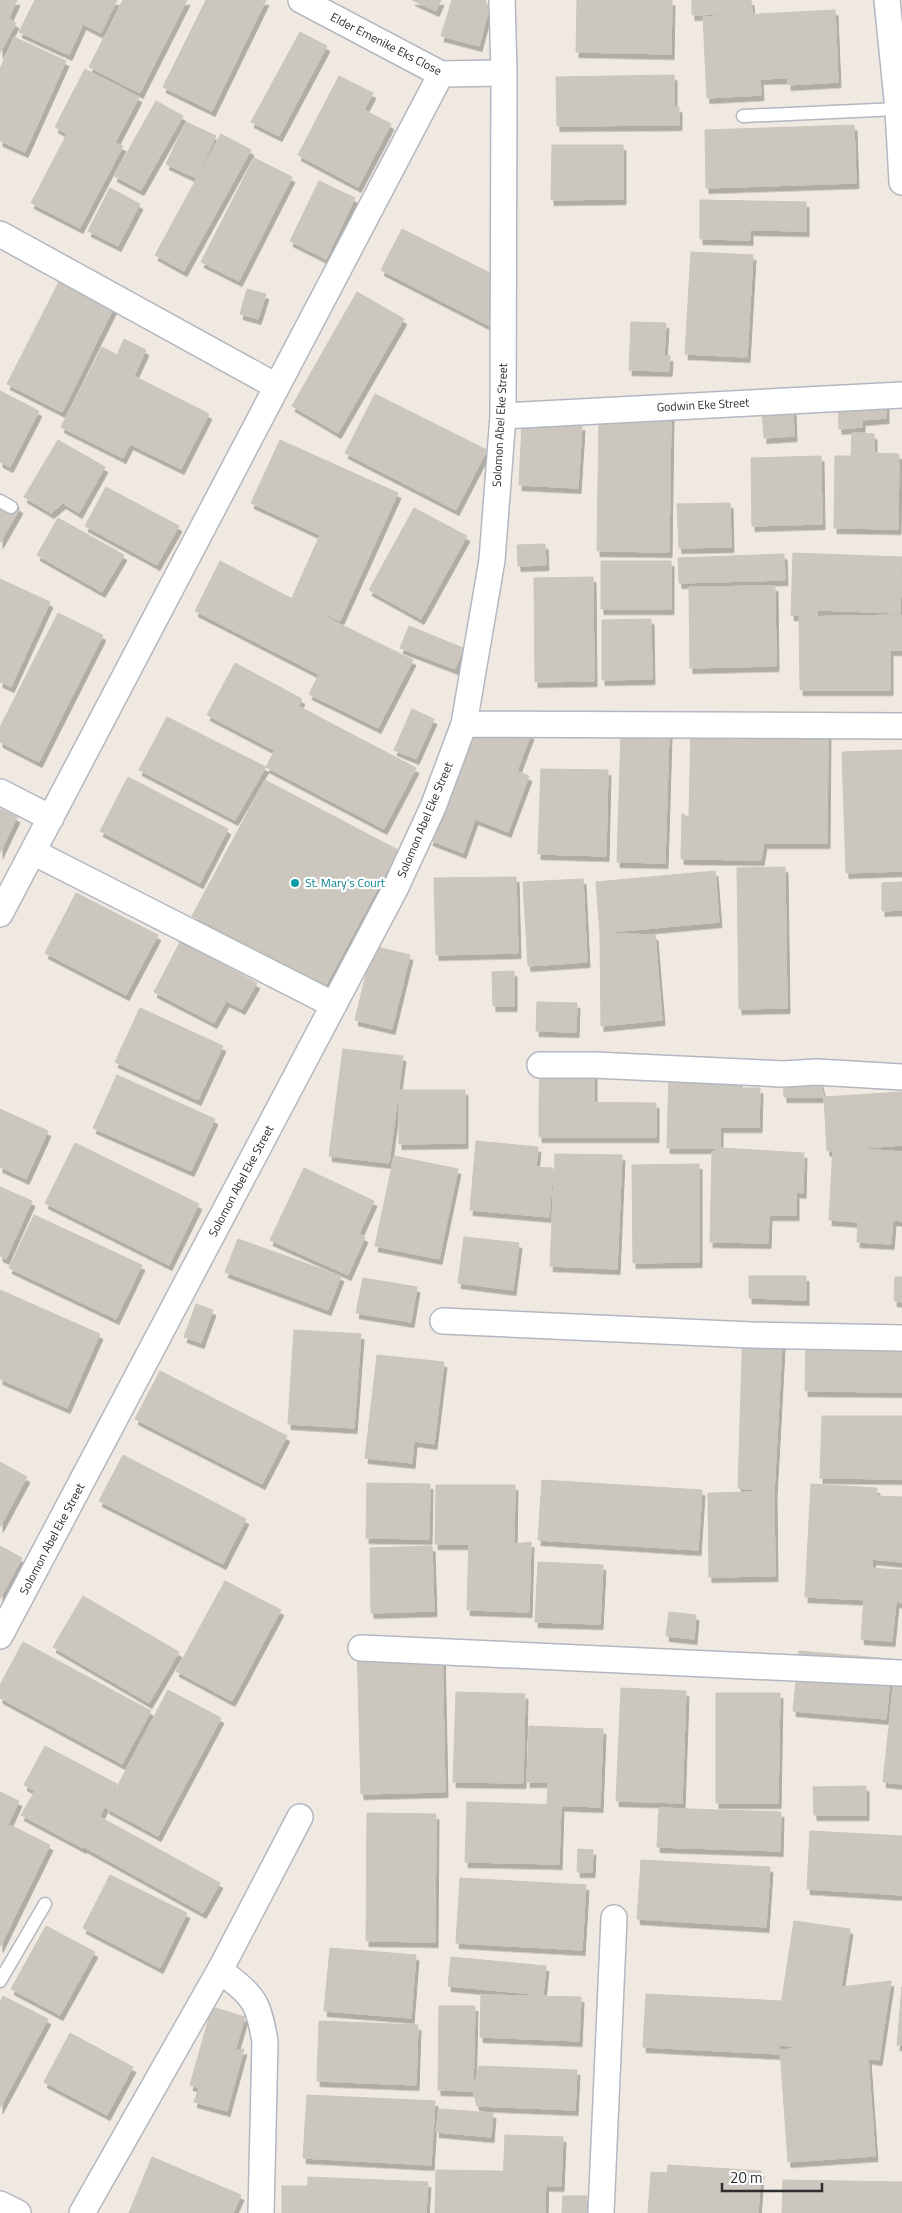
<svg xmlns="http://www.w3.org/2000/svg" width="902" height="2213" font-family="'Titillium Web',sans-serif">
  <style>
    .building { fill: #cbc7bf; stroke: #cbc5ba; filter: url(#shadow) }
    .lines { fill: none; stroke-linecap: round; stroke-linejoin: round }
    .service-casing { stroke: #b4b7c1; stroke-width: 15 }
    .minor-casing { stroke: #b4b7c1; stroke-width: 28 }
    .service { stroke: #fff; stroke-width: 12 }
    .minor { stroke: #fff; stroke-width: 25 }
    .culture-dot { fill: #0f9aa8; stroke: #fff; stroke-width: 2 }
    .labels { text-anchor: middle; stroke-width: 4.5; stroke-linejoin: round; paint-order: stroke }
    .street-label { font-size: 12px; fill: #2e2e2e; stroke: #fff }
    .culture-label { font-size: 12px; fill: #0d838f; stroke: #fff; text-anchor: start }
  </style>
  <defs>
    <filter id="shadow"><feDropShadow dx="3" dy="5.5" stdDeviation="0" flood-color="#0004"/></filter>
  </defs>
  <rect width="100%" height="100%" fill="#efe9e1"/>
  <path class="building" d="M0 0H17L9 18 0 13Z
    M35 0H117L101 33 83 24 69 55 19 32Z
    M123 0H187L140 93 89 67Z
    M206 0H266L212 111 163 87Z
    M412 0H441L436 11Z
    M452 0H485L489 9 479 46 441 36Z
    M577 0H672L671 54 576 52Z
    M692 0H751L752 13 692 15Z
    M835 10 838 82 788 85V78L760 79 761 95 707 98 703 17Z
    M0 14 16 23 0 53Z
    M300 32 327 46 279 136 251 122Z
    M14 37 66 61 25 152 0 141V69Z
    M85 69 139 97 115 143 123 146 80 228 31 203 67 134 55 127Z
    M674 75V107H679V125L557 126 556 77Z
    M339 76 373 93 364 110 391 124 358 187 298 155Z
    M156 101 183 116 141 190 114 176Z
    M186 122 216 136 196 178 166 164Z
    M854 125 856 183 706 188 705 130Z
    M221 134 251 150 184 271 155 255Z
    M552 145H623V199L551 200Z
    M254 158 292 177 239 281 201 262Z
    M319 181 355 198 326 259 290 241Z
    M110 188 140 204 118 246 88 231Z
    M700 200 806 202V231L750 230V240L700 239Z
    M402 229 512 284 490 326 381 270Z
    M691 252 753 255 747 357 685 354Z
    M67 266 121 293 62 412 7 384Z
    M247 289 266 294 258 319 240 314Z
    M357 292 404 319 338 433 292 406Z
    M631 322 666 323 664 356H670L669 371 629 370Z
    M124 339 146 350 134 376 209 414 181 469 130 444 123 458 61 427 102 347 117 355Z
    M0 391 39 411 10 467 0 462Z
    M375 394 487 450 456 510 345 453Z
    M886 400V418L862 420V427L839 429 838 403Z
    M793 409 794 436 764 438 762 410Z
    M599 414H671L669 552 597 551Z
    M522 423 582 425 578 488 519 485Z
    M852 433 874 434V453L899 454 898 529 834 528 835 456H851Z
    M58 440 105 467 79 513 63 503 51 513 24 497Z
    M280 440 398 493 340 621 292 598 320 535 251 503Z
    M821 456 822 524 752 526 751 458Z
    M106 487 179 526 157 565 85 526Z
    M0 496 20 508 0 543Z
    M730 503 731 547 679 548 677 504Z
    M414 508 467 536 421 619 369 590Z
    M58 518 124 555 102 592 37 555Z
    M545 544 546 565 518 566 517 545Z
    M793 553 902 557 900 613 817 610V616L791 615Z
    M784 554 785 580 679 583 678 558Z
    M220 561 344 626 318 674 195 611Z
    M601 561H671V609H601Z
    M593 577 594 681 535 682 534 578Z
    M0 579 50 602 11 687 0 682Z
    M775 586 776 666 690 668 689 587Z
    M58 613 103 635 39 762 0 742V727Z
    M902 615V650H890V690H800L799 617Z
    M651 619 652 679 602 680V620Z
    M344 626 413 660 378 728 309 694Z
    M409 626 463 648 455 669 400 648Z
    M235 663 302 699 274 750 207 715Z
    M298 706 416 768 384 829 266 767Z
    M412 709 434 719 416 759 394 750Z
    M478 714 531 734 517 771 529 776 508 832 475 819 463 853 430 840Z
    M167 717 266 767 235 820 139 770Z
    M691 728 765 731 764 843 761 860 681 859 682 814 689 817Z
    M621 731 669 732 665 863 617 862Z
    M765 731H828L827 843H764Z
    M902 750V871L846 873 842 752Z
    M541 769 608 770 606 856 538 854Z
    M128 777 228 829 200 883 100 831Z
    M265 780 398 850 326 985 192 916Z
    M0 809 17 817 0 853Z
    M785 867 787 1008 739 1009 737 868Z
    M715 871 719 922 600 933 596 882Z
    M516 877 518 953 436 955 434 878Z
    M583 879 587 962 528 966 523 882Z
    M902 882V910L882 911V883Z
    M76 893 158 935 126 995 45 953Z
    M600 933 655 935 662 1020 601 1026Z
    M180 942 257 983 242 1009 226 1001 214 1023 154 992Z
    M373 946 410 955 392 1029 355 1020Z
    M514 971V1006H493L492 972Z
    M537 1002 577 1003 576 1032 536 1031Z
    M140 1008 223 1046 198 1100 115 1062Z
    M343 1049 403 1056 389 1163 329 1156Z
    M540 1065H594V1104L539 1102Z
    M669 1070 739 1072V1088H760L759 1127H720V1148H667Z
    M817 1072 824 1097H784L783 1074Z
    M117 1075 215 1119 191 1171 93 1128Z
    M399 1090H465V1143L399 1144Z
    M902 1092V1145L827 1151 824 1097Z
    M539 1102 656 1103V1137H539Z
    M0 1109 48 1131 26 1179 0 1167Z
    M476 1141 538 1147 536 1167 553 1168 549 1217 470 1210Z
    M75 1143 199 1204 169 1265 45 1203Z
    M833 1147 902 1152V1221L893 1220 891 1244 857 1242 858 1222 829 1220Z
    M720 1148 804 1153 803 1193 796 1192V1215H769L768 1243 710 1242 712 1152Z
    M555 1154 622 1155 617 1269 550 1266Z
    M394 1156 458 1169 439 1259 375 1246Z
    M699 1164V1262L633 1263 632 1165Z
    M304 1168 374 1201 359 1234 365 1237 348 1275 270 1240Z
    M0 1187 32 1201 6 1259 0 1256Z
    M34 1215 142 1265 116 1319 9 1268Z
    M464 1237 519 1243 513 1290 458 1283Z
    M238 1239 341 1276 328 1310 225 1272Z
    M749 1276H806V1300L749 1298Z
    M895 1277H902V1302L894 1301Z
    M363 1278 417 1287 411 1322 356 1313Z
    M0 1290 100 1334 67 1408 0 1379Z
    M196 1304 213 1310 201 1343 184 1337Z
    M743 1326 783 1327 774 1492 738 1488Z
    M294 1330 361 1334 354 1428 288 1424Z
    M806 1337 902 1338V1392L805 1391Z
    M377 1355 444 1362 434 1444 414 1441 412 1463 365 1458Z
    M160 1371 287 1436 262 1484 135 1419Z
    M822 1416H902V1479L820 1478Z
    M123 1455 246 1519 223 1564 99 1501Z
    M0 1462 27 1477 0 1527Z
    M542 1480 702 1490 698 1550 538 1540Z
    M367 1483 430 1484 429 1539 366 1538Z
    M811 1484 877 1488 870 1600 805 1597Z
    M436 1485H515L514 1544H435Z
    M774 1492 775 1576 709 1577 708 1493Z
    M876 1496 902 1497V1562L871 1559Z
    M469 1541 514 1544 531 1542 529 1612 467 1610Z
    M0 1546 22 1558 0 1599Z
    M432 1546 434 1611 371 1613 370 1548Z
    M538 1562 603 1565 600 1624 535 1622Z
    M866 1568 902 1570V1603L896 1602 892 1641 861 1639Z
    M225 1581 281 1610 232 1701 176 1671Z
    M83 1596 179 1652 149 1703 53 1647Z
    M669 1612 696 1615 694 1639 666 1636Z
    M442 1641 445 1792 361 1794 357 1643Z
    M23 1642 151 1711 122 1764 0 1698V1685Z
    M799 1651 892 1659 886 1719 793 1711Z
    M895 1671H902V1784L883 1782Z
    M621 1688 686 1691 682 1803 616 1801Z
    M168 1690 221 1718 158 1836 106 1808Z
    M456 1692 525 1694 523 1783 453 1782Z
    M716 1693H780L778 1803H716Z
    M529 1726 603 1729 600 1807 547 1805 548 1782H527Z
    M45 1746 117 1784 83 1848 21 1815 35 1791 24 1785Z
    M866 1786V1815H814L813 1787Z
    M0 1792 19 1801 0 1842Z
    M467 1802 561 1805 559 1864 465 1862Z
    M659 1808 781 1812 780 1851 657 1847Z
    M367 1813 436 1814 435 1942 366 1941Z
    M100 1817 220 1883 203 1913 84 1847Z
    M10 1825 50 1845 0 1947V1842Z
    M810 1831 902 1836V1895L807 1889Z
    M578 1849 593 1850 592 1872H577Z
    M641 1860 770 1867 766 1927 637 1919Z
    M110 1875 187 1913 160 1968 83 1928Z
    M460 1878 586 1885 582 1950 456 1943Z
    M794 1921 850 1929 841 1987 891 1981 879 2060 775 2044Z
    M46 1926 95 1952 60 2015 11 1989Z
    M330 1948 416 1955 411 2018 324 2011Z
    M451 1957 546 1966 543 1995 448 1986Z
    M902 1987V2045H897Z
    M646 1994 781 2001 779 2054 643 2047Z
    M481 1995 581 1997 579 2041 480 2037Z
    M3 1996 48 2019 0 2108V2002Z
    M439 2006H475L473 2091 438 2090Z
    M212 2007 245 2017 235 2051 244 2049 227 2111 194 2102 199 2088 190 2085Z
    M319 2021 418 2025 416 2085 317 2081Z
    M70 2033 133 2067 107 2115 44 2082Z
    M867 2043 875 2156 788 2162 780 2050Z
    M479 2066 577 2070 575 2110 477 2106 473 2091Z
    M307 2095 435 2101 431 2165 303 2158Z
    M439 2109 493 2113 491 2137 436 2132Z
    M505 2135 563 2137 561 2186 503 2184Z
    M152 2157 241 2195 233 2213H129Z
    M668 2165 761 2171 758 2213H648L651 2172 667 2173Z
    M436 2170 546 2172 545 2213H435Z
    M308 2177 428 2182 426 2213H307Z
    M783 2180 902 2182V2213H782Z
    M282 2186H308L307 2213H282Z
    M563 2196H587L586 2213H562Z"/>
  <g class="lines">
    <defs>
      <path id="service" d="M743 116 898 109
        M0 501 11 507
        M0 1981 45 1904"/>
      <path id="minor" d="M301 0 441 74 504 73
        M887 0 898 109 902 182
        M0 234 276 386
        M503 416 902 395
        M464 724 902 726
        M0 792 51 818
        M33 852 334 1005
        M0 914 441 74
        M540 1065H594L783 1074 817 1072 902 1077
        M443 1321 751 1335 902 1338
        M0 1636 395 889 433 807 464 724 492 560 503 416 504 73 502 0
        M361 1648 902 1673
        M220 1970C253 1997 258 1998 265 2042L261 2213
        M0 2204 18 2213
        M82 2213 220 1970 300 1817
        M601 2213 614 1918"/>
    </defs>
    <use href="#service" class="service-casing"/>
    <use href="#minor" class="minor-casing"/>
    <use href="#service" class="service"/>
    <use href="#minor" class="minor"/>
  </g>
  <circle class="culture-dot" cx="295" cy="883" r="5"/>
  <g class="labels">
    <g class="street-label">
      <text transform="translate(386 44) rotate(27)" y="4">Elder Emenike Eks Close</text>
      <text transform="translate(703 405) rotate(-3)" y="4">Godwin Eke Street</text>
      <text transform="translate(500 425) rotate(-87)" y="4">Solomon Abel Eke Street</text>
      <text transform="translate(425 820) rotate(-67)" y="4">Solomon Abel Eke Street</text>
      <text transform="translate(241 1181) rotate(-62)" y="4">Solomon Abel Eke Street</text>
      <text transform="translate(52 1539) rotate(-62)" y="4">Solomon Abel Eke Street</text>
    </g>
    <g class="culture-label">
      <text x="305" y="887">St. Mary's Court</text>
    </g>
  </g>
  <path d="M722 2183v8h100v-8" fill="none" stroke="#2e2e2e" stroke-width="2.5"/>
  <text x="730" y="2183" font-size="15" fill="#2e2e2e" stroke="#ffffff" stroke-width="4" paint-order="stroke">20 m</text>
</svg>
